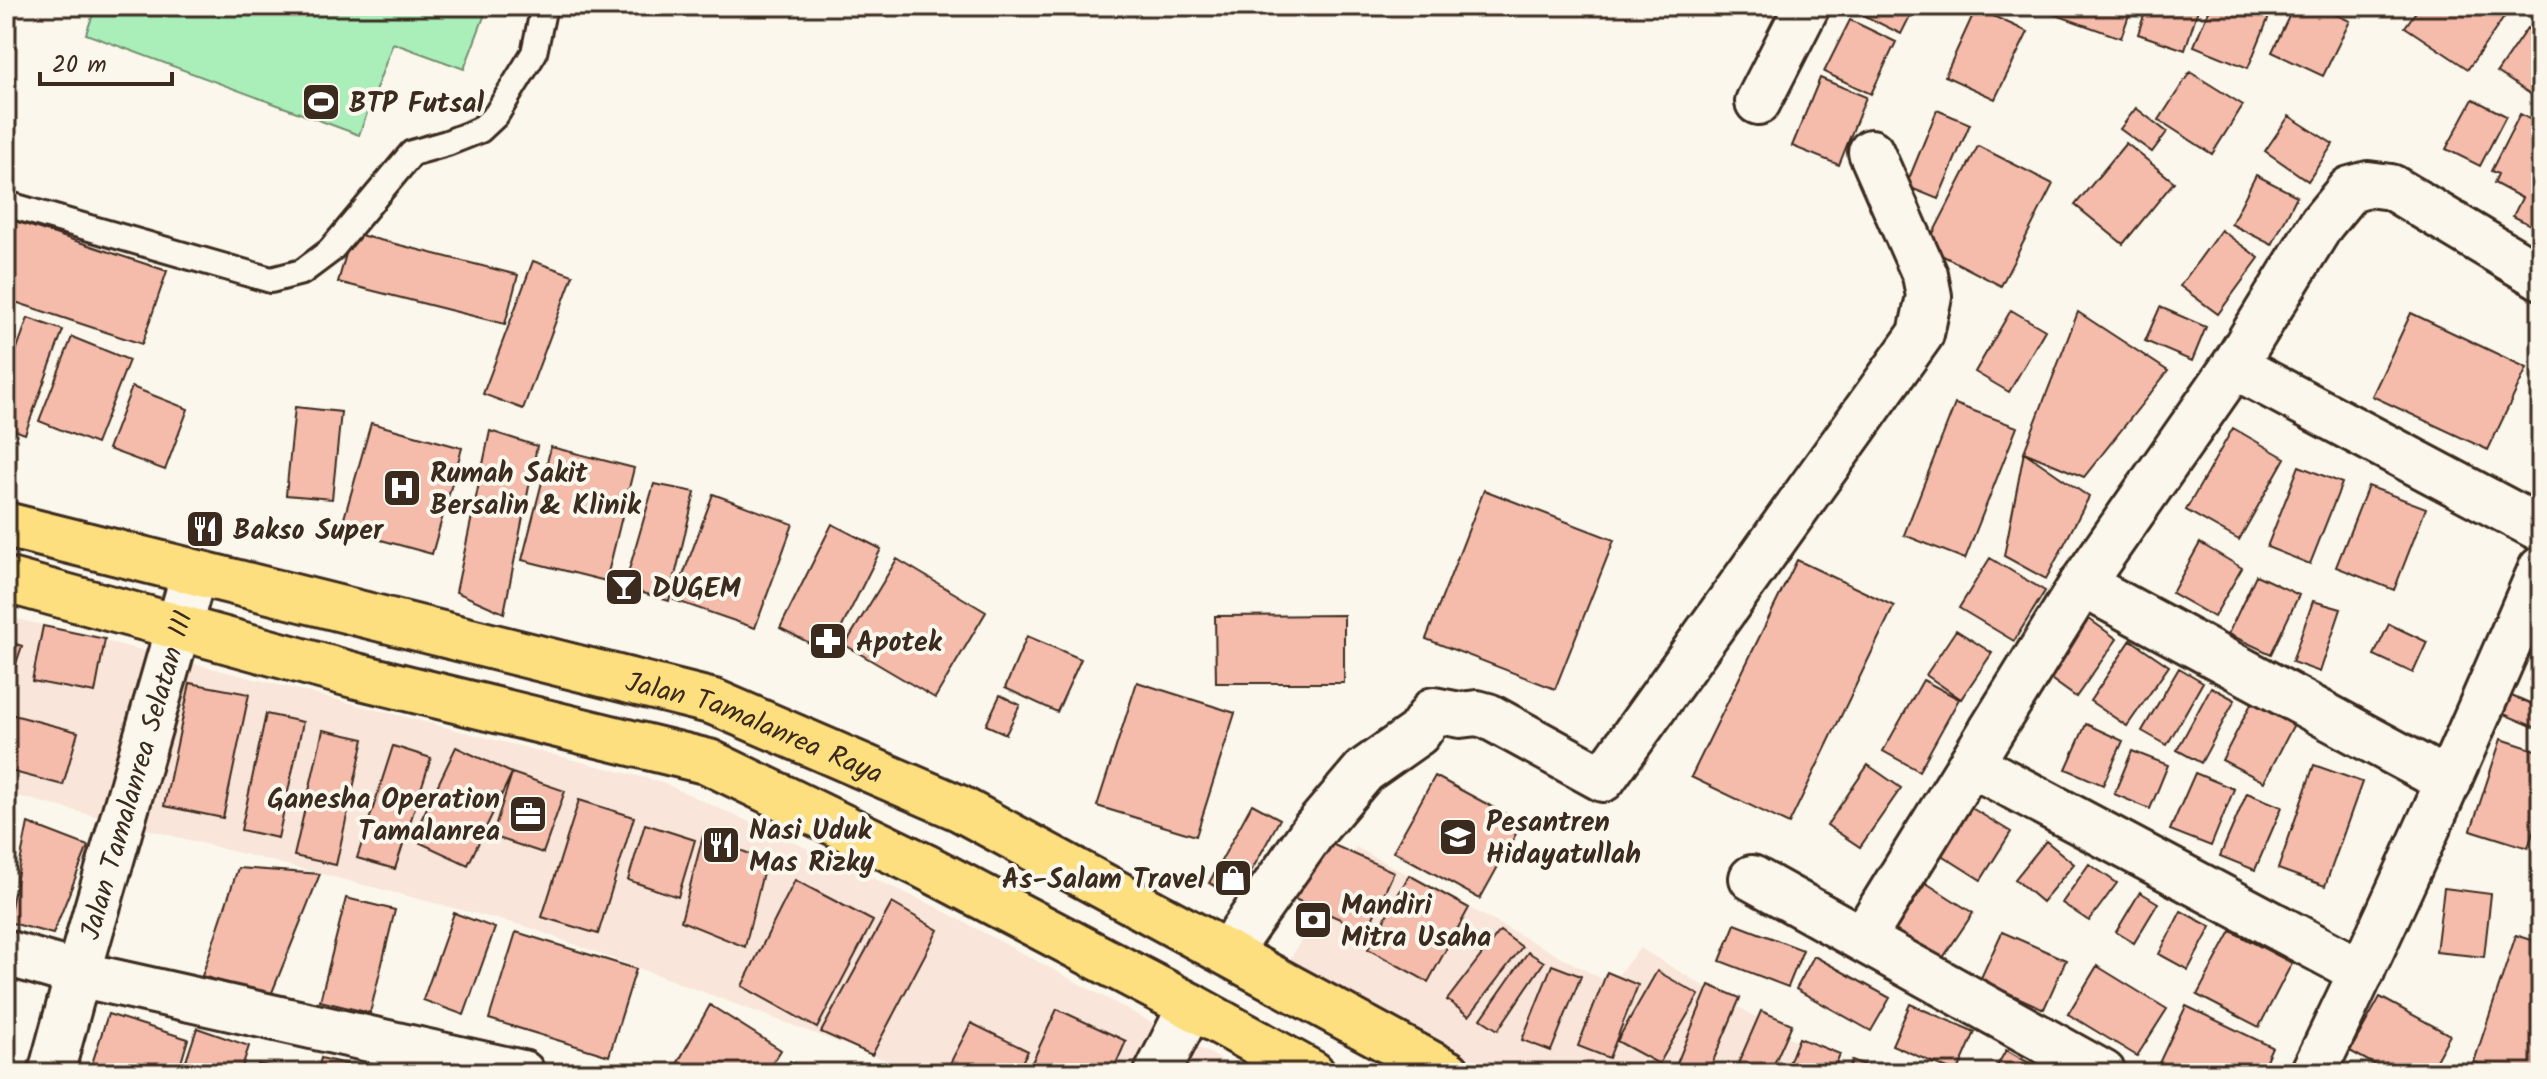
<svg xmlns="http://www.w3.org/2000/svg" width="2547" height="1079" font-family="Kalam,sans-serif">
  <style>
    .built { fill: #f9e5d9 }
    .green { fill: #aaefba; stroke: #728c6c; stroke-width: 2 }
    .building { fill: #f5bcac; stroke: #3b2a1e; stroke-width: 2 }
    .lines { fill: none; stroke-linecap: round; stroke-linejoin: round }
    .lane-casing { stroke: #3b2a1e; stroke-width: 30 }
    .street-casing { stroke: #3b2a1e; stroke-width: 50 }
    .primary-casing { stroke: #3b2a1e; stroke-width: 50 }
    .lane { stroke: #fbf7ec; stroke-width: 24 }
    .street { stroke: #fbf7ec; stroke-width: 44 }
    .primary { stroke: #fddf80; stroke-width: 44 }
    .labels { text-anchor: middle; stroke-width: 8; stroke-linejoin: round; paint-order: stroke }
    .poi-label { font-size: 28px; font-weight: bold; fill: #3b2a1e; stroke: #fbf7ec; text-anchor: start }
    .street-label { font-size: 28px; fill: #3b2a1e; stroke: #fbf7ec }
  </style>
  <rect width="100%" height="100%" fill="#fbf7ec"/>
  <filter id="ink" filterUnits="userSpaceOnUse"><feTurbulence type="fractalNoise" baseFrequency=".0125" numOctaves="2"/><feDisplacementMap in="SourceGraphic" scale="16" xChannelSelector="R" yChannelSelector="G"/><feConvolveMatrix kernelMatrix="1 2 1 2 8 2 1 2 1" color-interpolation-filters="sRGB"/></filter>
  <g filter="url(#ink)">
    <path class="built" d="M6 616 661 782 934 906 1246 1073H921L528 927 6 793Z
      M1356 847 1611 984 1640 948 1849 1073H1497L1289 961Z"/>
    <path class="green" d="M96 6H488L464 69 393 43 359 135 86 34Z"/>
    <path class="building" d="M1858 6H1915L1901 34 1855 11Z
      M2056 6H2132L2121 38 2053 14Z
      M2147 6H2199L2185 50 2138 34Z
      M2210 6 2273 7 2248 68 2194 46Z
      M2294 6H2317L2350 21 2323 76 2272 52Z
      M2420 6H2512L2468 69 2405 27Z
      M1976 8 2028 32 1995 99 1945 76Z
      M1850 20 1896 42 1871 94 1824 72Z
      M2527 28 2541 38V101L2497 72Z
      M2190 72 2243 105 2212 154 2159 120Z
      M1820 78 1866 97 1839 165 1792 146Z
      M2473 99 2506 116 2480 166 2446 149Z
      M2136 108 2167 132 2152 152 2120 129Z
      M1937 110 1970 124 1938 199 1906 186Z
      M2520 114 2541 125V210L2532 226 2513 216 2522 198 2494 183 2498 174 2491 171Z
      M2289 116 2333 144 2308 181 2265 151Z
      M2126 143 2174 182 2123 244 2075 205Z
      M1978 146 2053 184 2001 286 1926 247Z
      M2256 175 2297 196 2272 245 2231 224Z
      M6 218 167 271 142 344 6 299Z
      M2221 230 2259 258 2218 314 2180 286Z
      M352 233 518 275 505 324 338 282Z
      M533 261 573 275 523 409 483 394Z
      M2160 307 2206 327 2192 361 2145 341Z
      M2011 310 2045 330 2009 392 1975 372Z
      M2078 312 2168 371 2084 477 2024 452Z
      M2411 313 2527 368 2488 450 2372 396Z
      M28 318 63 330 25 434 6 427V379Z
      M72 337 129 360 96 444 39 421Z
      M132 387 188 409 165 470 108 449Z
      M1955 404 2017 427 1965 559 1904 535Z
      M295 407 341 412 332 499 286 495Z
      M371 423 462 448 432 554 341 529Z
      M2233 428 2285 458 2239 540 2186 510Z
      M490 431 537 446 504 613 456 592Z
      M551 447 634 468 606 581 522 560Z
      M2024 452 2089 497 2046 579 2004 556Z
      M2299 466 2342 483 2310 564 2267 547Z
      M654 484 695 492 669 601 624 587Z
      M2368 486 2426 508 2394 590 2336 567Z
      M1484 490 1614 540 1555 689 1426 639Z
      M713 494 793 524 755 628 674 600Z
      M832 524 881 549 829 653 780 628Z
      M2200 543 2242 568 2214 617 2172 593Z
      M1990 558 2045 591 2014 641 1959 608Z
      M897 559 986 612 935 698 845 645Z
      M1797 560 1894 606 1789 824 1691 777Z
      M2256 575 2299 595 2271 654 2228 634Z
      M2313 601 2341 609 2320 672 2292 662Z
      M1344 615V683H1216L1215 616Z
      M2089 619 2117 639 2076 697 2048 677Z
      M2389 624 2427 642 2413 673 2374 655Z
      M43 626 105 639 95 693 32 681Z
      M1956 630 1992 653 1961 699 1926 675Z
      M1027 636 1081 659 1057 712 1005 688Z
      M2131 640 2169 666 2127 726 2090 701Z
      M6 641 22 646 10 681 6 680Z
      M2541 646V684L2530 680Z
      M2179 668 2203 682 2167 745 2142 731Z
      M1923 680 1959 699 1919 771 1883 751Z
      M1137 682 1235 713 1196 836 1097 806Z
      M190 683 249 694 223 818 164 806Z
      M2211 687 2235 700 2201 763 2177 750Z
      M2507 694 2541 709V730L2499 712Z
      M1000 695 1020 705 1006 734 986 725Z
      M2252 702 2294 724 2264 782 2222 760Z
      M6 713 78 732 63 785 6 770Z
      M266 714 303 722 278 838 241 830Z
      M2086 724 2123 741 2103 785 2066 769Z
      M323 730 364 739 336 865 294 856Z
      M2501 739 2541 752V809L2528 848 2471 830Z
      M393 746 431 758 395 869 357 858Z
      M456 747 512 773 468 865 412 839Z
      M2132 751 2168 765 2150 809 2114 794Z
      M1868 765 1901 788 1860 847 1827 825Z
      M2314 765 2362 782 2325 886 2278 869Z
      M512 773 565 791 543 853 492 836Z
      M2195 773 2234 789 2211 846 2170 830Z
      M1435 776 1522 823 1480 899 1393 851Z
      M2247 793 2282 807 2255 870 2220 856Z
      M579 800 634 817 598 934 542 917Z
      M1252 804 1280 819 1237 897 1209 883Z
      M1965 804 2011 832 1981 880 1935 851Z
      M28 823 88 846 53 934 8 922Z
      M645 824 695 840 678 897 628 880Z
      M703 836 766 860 745 947 681 921Z
      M1316 837 1394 872 1367 931 1290 897Z
      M2046 841 2074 864 2042 902 2015 879Z
      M2089 864 2117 883 2089 921 2062 903Z
      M238 868 320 874 271 995 202 976Z
      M1409 875 1469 908 1428 982 1368 949Z
      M795 880 873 921 817 1028 742 986Z
      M1926 883 1973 913 1936 968 1890 937Z
      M2444 888 2491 894 2484 957 2436 952Z
      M2140 892 2158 903 2134 943 2116 932Z
      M346 898 395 910 370 1013 320 1001Z
      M892 903 938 930 872 1055 821 1032Z
      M2181 911 2211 927 2188 970 2159 954Z
      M454 913 495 928 464 1015 423 1000Z
      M1735 924 1803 950 1788 987 1720 961Z
      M1500 931 1522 947 1469 1016 1447 1000Z
      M2231 931 2292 963 2259 1027 2197 995Z
      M516 932 636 969 609 1056 489 1019Z
      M2002 932 2066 960 2044 1009 1980 980Z
      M2516 935 2541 943V1061L2537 1073H2507L2474 1062Z
      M1528 952 1544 962 1498 1030 1481 1019Z
      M1814 956 1890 998 1871 1031 1796 989Z
      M1552 965 1581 976 1551 1051 1522 1040Z
      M2097 966 2167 1009 2137 1056 2068 1014Z
      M1657 971 1699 995 1659 1064 1617 1041Z
      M1607 972 1638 985 1609 1058 1578 1046Z
      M1709 985 1740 998 1708 1073H1673Z
      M2380 997 2450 1035 2429 1073H2390L2350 1051Z
      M1910 1004 1975 1032 1957 1073 1892 1045Z
      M710 1005 781 1050 767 1073H672Z
      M2186 1006 2272 1047 2260 1073H2180L2159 1063Z
      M1057 1009 1126 1041 1112 1073H1027Z
      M1761 1011 1792 1024 1770 1073H1734Z
      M108 1014 188 1039 178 1073H89Z
      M971 1023 1028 1051 1016 1073H945Z
      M197 1028 249 1046 240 1073H182Z
      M1799 1038 1840 1054 1832 1073H1785Z
      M2006 1050 2047 1073H1993Z
      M321 1058 382 1073H317Z
      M1852 1060 1885 1073H1847Z
      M790 1061 814 1073H784Z
      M258 1064 299 1072V1073H257Z"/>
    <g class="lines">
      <defs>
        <path id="lane" d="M6 204 271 280 302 272 330 251 412 153 447 143 480 130 496 115 534 53 544 6"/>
        <g id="street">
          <path d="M1758 102 1807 6"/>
          <path d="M2234 366 2541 529"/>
          <path d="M2082 584 2449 782"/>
          <path d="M1971 764 2362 972"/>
          <path d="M1752 878 2103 1073"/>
          <path d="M1863 938 2082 584 2234 366 2322 223 2350 189 2368 184 2391 187 2541 277"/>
          <path d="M1228 952 1314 830 1364 771 1418 733 1434 710 1460 715 1477 713 1488 716 1603 779 1921 334 1929 296 1925 275 1871 152"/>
          <path d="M6 953 78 974 522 1073"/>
          <path id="s1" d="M51 1073 78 974 194 573"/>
          <path d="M1157 1073 1191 1006"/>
          <path d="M2313 1073C2394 907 2468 738 2541 569"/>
        </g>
        <g id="primary">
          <path id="s2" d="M6 525 714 702 959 808 1448 1073"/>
          <path d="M6 580 357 676 709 762 924 866 1191 1006 1312 1073"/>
        </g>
      </defs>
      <use href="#lane" class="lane-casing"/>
      <use href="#street" class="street-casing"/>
      <use href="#primary" class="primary-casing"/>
      <use href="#lane" class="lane"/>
      <use href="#street" class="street"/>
      <use href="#primary" class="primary"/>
    </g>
  </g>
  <defs>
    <symbol id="stadium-square" viewBox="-11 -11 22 22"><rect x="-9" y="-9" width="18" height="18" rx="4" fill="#3b2a1e" stroke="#fbf7ec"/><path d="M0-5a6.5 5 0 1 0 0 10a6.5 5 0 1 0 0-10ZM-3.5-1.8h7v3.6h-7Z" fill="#fff"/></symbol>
    <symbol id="hospital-square" viewBox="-11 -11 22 22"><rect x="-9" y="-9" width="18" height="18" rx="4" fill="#3b2a1e" stroke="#fbf7ec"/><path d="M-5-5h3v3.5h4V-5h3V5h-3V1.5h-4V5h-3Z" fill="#fff"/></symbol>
    <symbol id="restaurant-square" viewBox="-11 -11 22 22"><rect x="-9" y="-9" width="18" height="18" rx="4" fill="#3b2a1e" stroke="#fbf7ec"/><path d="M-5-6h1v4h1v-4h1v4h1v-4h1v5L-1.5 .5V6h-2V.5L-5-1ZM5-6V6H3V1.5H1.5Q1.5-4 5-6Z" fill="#fff"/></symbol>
    <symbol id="bar-square" viewBox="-11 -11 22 22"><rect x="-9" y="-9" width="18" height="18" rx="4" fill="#3b2a1e" stroke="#fbf7ec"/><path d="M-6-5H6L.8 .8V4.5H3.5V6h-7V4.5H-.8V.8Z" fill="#fff"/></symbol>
    <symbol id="pharmacy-square" viewBox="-11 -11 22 22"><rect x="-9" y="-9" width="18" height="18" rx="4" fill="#3b2a1e" stroke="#fbf7ec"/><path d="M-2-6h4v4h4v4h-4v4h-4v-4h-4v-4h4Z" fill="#fff"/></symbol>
    <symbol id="office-square" viewBox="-11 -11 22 22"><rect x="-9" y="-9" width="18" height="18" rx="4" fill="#3b2a1e" stroke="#fbf7ec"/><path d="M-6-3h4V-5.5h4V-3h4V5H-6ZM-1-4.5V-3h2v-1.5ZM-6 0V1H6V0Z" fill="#fff"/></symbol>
    <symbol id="school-square" viewBox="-11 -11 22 22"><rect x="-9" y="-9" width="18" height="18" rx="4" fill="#3b2a1e" stroke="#fbf7ec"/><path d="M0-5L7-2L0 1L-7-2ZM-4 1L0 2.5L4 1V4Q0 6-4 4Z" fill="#fff"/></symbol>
    <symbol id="shop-square" viewBox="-11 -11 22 22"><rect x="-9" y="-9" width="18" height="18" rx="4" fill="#3b2a1e" stroke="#fbf7ec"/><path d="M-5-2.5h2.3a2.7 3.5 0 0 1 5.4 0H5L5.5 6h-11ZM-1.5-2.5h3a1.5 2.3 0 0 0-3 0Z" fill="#fff"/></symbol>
    <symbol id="bank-square" viewBox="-11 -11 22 22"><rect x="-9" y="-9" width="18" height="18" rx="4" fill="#3b2a1e" stroke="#fbf7ec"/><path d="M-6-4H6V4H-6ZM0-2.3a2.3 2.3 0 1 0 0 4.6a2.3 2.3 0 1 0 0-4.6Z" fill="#fff"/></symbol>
  </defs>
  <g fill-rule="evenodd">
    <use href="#stadium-square" x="299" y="80" width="44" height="44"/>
    <use href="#hospital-square" x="380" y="466" width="44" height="44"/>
    <use href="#restaurant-square" x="183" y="507" width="44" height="44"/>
    <use href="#bar-square" x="602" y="565" width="44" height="44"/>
    <use href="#pharmacy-square" x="806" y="619" width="44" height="44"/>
    <use href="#office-square" x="506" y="792" width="44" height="44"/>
    <use href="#school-square" x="1436" y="815" width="44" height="44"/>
    <use href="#restaurant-square" x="699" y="823" width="44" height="44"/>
    <use href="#shop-square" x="1211" y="856" width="44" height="44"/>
    <use href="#bank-square" x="1291" y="898" width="44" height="44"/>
  </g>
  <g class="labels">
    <g class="poi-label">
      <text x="349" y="112">BTP Futsal</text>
      <text x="430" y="482">Rumah Sakit<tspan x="430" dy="32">Bersalin &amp; Klinik</tspan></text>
      <text x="233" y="539">Bakso Super</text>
      <text x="652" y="597">DUGEM</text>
      <text x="856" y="651">Apotek</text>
      <text x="500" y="808" text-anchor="end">Ganesha Operation<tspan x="500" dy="32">Tamalanrea</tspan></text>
      <text x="1486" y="831">Pesantren<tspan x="1486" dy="32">Hidayatullah</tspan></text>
      <text x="749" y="839">Nasi Uduk<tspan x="749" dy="32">Mas Rizky</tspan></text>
      <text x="1205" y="888" text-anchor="end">As-Salam Travel</text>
      <text x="1341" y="914">Mandiri<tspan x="1341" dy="32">Mitra Usaha</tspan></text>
    </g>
    <g class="street-label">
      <text dy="10" stroke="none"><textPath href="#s2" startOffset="776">Jalan Tamalanrea Raya</textPath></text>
      <text dy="10" stroke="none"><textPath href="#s1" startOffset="310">Jalan Tamalanrea Selatan III</textPath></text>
    </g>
  </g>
  <rect width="2547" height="1079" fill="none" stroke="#fbf7ec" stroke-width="32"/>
  <rect x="16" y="16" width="2515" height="1047" fill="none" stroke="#3b2a1e" stroke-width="3" filter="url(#ink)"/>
  <path d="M40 72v12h132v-12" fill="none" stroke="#3b2a1e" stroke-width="4"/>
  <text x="52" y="72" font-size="24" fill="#3b2a1e" stroke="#fbf7ec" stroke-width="6" paint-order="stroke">20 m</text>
</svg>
